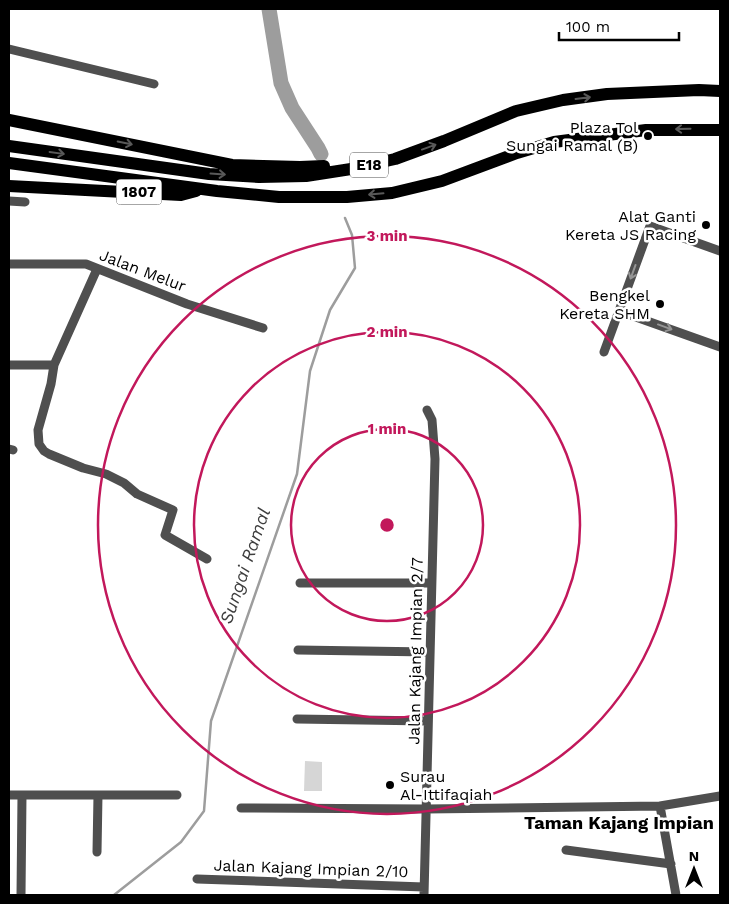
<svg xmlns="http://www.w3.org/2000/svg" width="729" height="904" font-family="'Work Sans',sans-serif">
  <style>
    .green { fill: #d6d6d6 }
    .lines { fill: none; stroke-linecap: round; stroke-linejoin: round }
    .stream { stroke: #9d9d9d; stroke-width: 2.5 }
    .river { stroke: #9d9d9d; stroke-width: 15 }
    .minor { stroke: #4f4f4f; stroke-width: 9 }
    .highway { stroke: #000; stroke-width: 12 }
    .oneway { stroke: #595959 }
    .oneway2 { stroke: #959595 }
    .ring { fill: none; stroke: #c2185b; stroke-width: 2.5 }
    .poi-dot { fill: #000; stroke: #fff; stroke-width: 2 }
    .labels { text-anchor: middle; stroke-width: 5; stroke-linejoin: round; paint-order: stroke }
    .shield { fill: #fff; stroke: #4c4c4c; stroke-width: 1 }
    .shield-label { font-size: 15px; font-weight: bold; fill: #000 }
    .poi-label { font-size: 16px; fill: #000; stroke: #fff; text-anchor: end }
    .street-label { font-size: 16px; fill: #000; stroke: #fff }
    .water-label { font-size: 18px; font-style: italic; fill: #3e3e3e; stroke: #fff }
    .neighbourhood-label { font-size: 18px; font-weight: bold; fill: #000; stroke: #fff }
    .centre { fill: #c2185b; stroke: #fff; stroke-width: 2.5 }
    .ring-label { font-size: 15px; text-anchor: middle; font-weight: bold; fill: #c2185b; stroke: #fff; stroke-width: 5; stroke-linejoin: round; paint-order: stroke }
  </style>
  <rect width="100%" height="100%" fill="#fff"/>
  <path class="green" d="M305 761 322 762V791H304Z"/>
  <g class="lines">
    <path class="stream" d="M114 895 181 842 204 811 211 721 297 474 310 371 330 310 355 268 352 235 345 218"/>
    <path class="river" d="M269 9 281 83 292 108 318 148 321 154"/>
    <path class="minor" d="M9 49 154 84
      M9 201 25 202
      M9 264H86L187 304 263 328
      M97 269 54 365 51 384 38 430 39 444 44 451 49 454 83 468 106 474 124 483 137 494 173 510 165 535 207 559
      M619 311 720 347
      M604 352 650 226 720 251
      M9 365H54
      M9 449 13 450
      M300 583H431
      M298 650 429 652
      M297 719 428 721
      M9 795H177
      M660 806 676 895
      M241 808 426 809 660 806 720 796
      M566 850 671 864
      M97 852 98 795
      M197 879 424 887
      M21 895 22 795
      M424 895 435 459 432 420 427 410"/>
    <path class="highway" d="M9 120 232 165 300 167 324 166
      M9 146 209 174 259 177 306 176 351 169 395 159 444 141 516 111 563 100 607 94 699 90 720 91
      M9 163 217 191 279 197H347L392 193 442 181 517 153 554 142 646 130H720
      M9 186 181 195 196 191"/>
  </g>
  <defs><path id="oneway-shaft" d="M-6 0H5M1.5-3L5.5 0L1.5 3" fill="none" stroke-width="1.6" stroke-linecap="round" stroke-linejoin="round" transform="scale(1.25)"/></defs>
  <g class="oneway">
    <use href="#oneway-shaft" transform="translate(583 98) rotate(-7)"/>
    <use href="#oneway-shaft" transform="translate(683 129) rotate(179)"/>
    <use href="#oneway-shaft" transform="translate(125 143) rotate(12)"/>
    <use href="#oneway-shaft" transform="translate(429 147) rotate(-20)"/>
    <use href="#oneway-shaft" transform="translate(57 153) rotate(8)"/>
    <use href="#oneway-shaft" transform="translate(218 174) rotate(4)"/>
    <use href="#oneway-shaft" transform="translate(376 194) rotate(175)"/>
  </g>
  <g class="oneway2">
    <use href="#oneway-shaft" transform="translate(633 272) rotate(110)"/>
    <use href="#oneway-shaft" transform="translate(665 327) rotate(20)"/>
  </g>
  <g class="ring">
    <circle cx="387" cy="525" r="96"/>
    <circle cx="387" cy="525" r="193"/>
    <circle cx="387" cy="525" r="289"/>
  </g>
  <g class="poi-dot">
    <circle cx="648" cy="136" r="5"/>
    <circle cx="706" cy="225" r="5"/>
    <circle cx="660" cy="304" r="5"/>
    <circle cx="390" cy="785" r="5"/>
  </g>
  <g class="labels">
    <g class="shield">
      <rect x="350" y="152.5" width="38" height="25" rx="4"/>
      <rect x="116.5" y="179.5" width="45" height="25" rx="4"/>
    </g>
    <g class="shield-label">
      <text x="369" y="170">E18</text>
      <text x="139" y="197">1807</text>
    </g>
    <g class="poi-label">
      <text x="638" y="133">Plaza Tol<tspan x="638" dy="18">Sungai Ramal (B)</tspan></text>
      <text x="696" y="222">Alat Ganti<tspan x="696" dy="18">Kereta JS Racing</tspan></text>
      <text x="650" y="301">Bengkel<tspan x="650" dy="18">Kereta SHM</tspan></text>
      <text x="400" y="782" text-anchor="start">Surau<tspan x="400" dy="18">Al-Ittifaqiah</tspan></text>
    </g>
    <g class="street-label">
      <text transform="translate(143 270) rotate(21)" y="6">Jalan Melur</text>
      <text transform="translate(415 651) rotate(-89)" y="6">Jalan Kajang Impian 2/7</text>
      <text transform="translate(311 868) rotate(2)" y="6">Jalan Kajang Impian 2/10</text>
    </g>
    <g class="water-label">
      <text transform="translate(245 566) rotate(-71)" y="6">Sungai Ramal</text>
    </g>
    <g class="neighbourhood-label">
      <text x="619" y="829">Taman Kajang Impian</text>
    </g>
  </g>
  <circle cx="387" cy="525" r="8" class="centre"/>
  <g class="ring-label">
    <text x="387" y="241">3 min</text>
    <text x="387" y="337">2 min</text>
    <text x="387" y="434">1 min</text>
  </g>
  <rect width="729" height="904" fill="none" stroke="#000000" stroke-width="20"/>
  <g transform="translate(694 869)" stroke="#ffffff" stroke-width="4" paint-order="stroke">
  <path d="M0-4L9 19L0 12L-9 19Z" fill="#000000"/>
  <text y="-8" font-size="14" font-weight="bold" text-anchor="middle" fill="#000000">N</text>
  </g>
  <path d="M559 32v8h120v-8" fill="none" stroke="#000000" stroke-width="2.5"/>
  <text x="566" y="32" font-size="15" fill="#000000" stroke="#ffffff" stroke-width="4" paint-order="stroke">100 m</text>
</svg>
